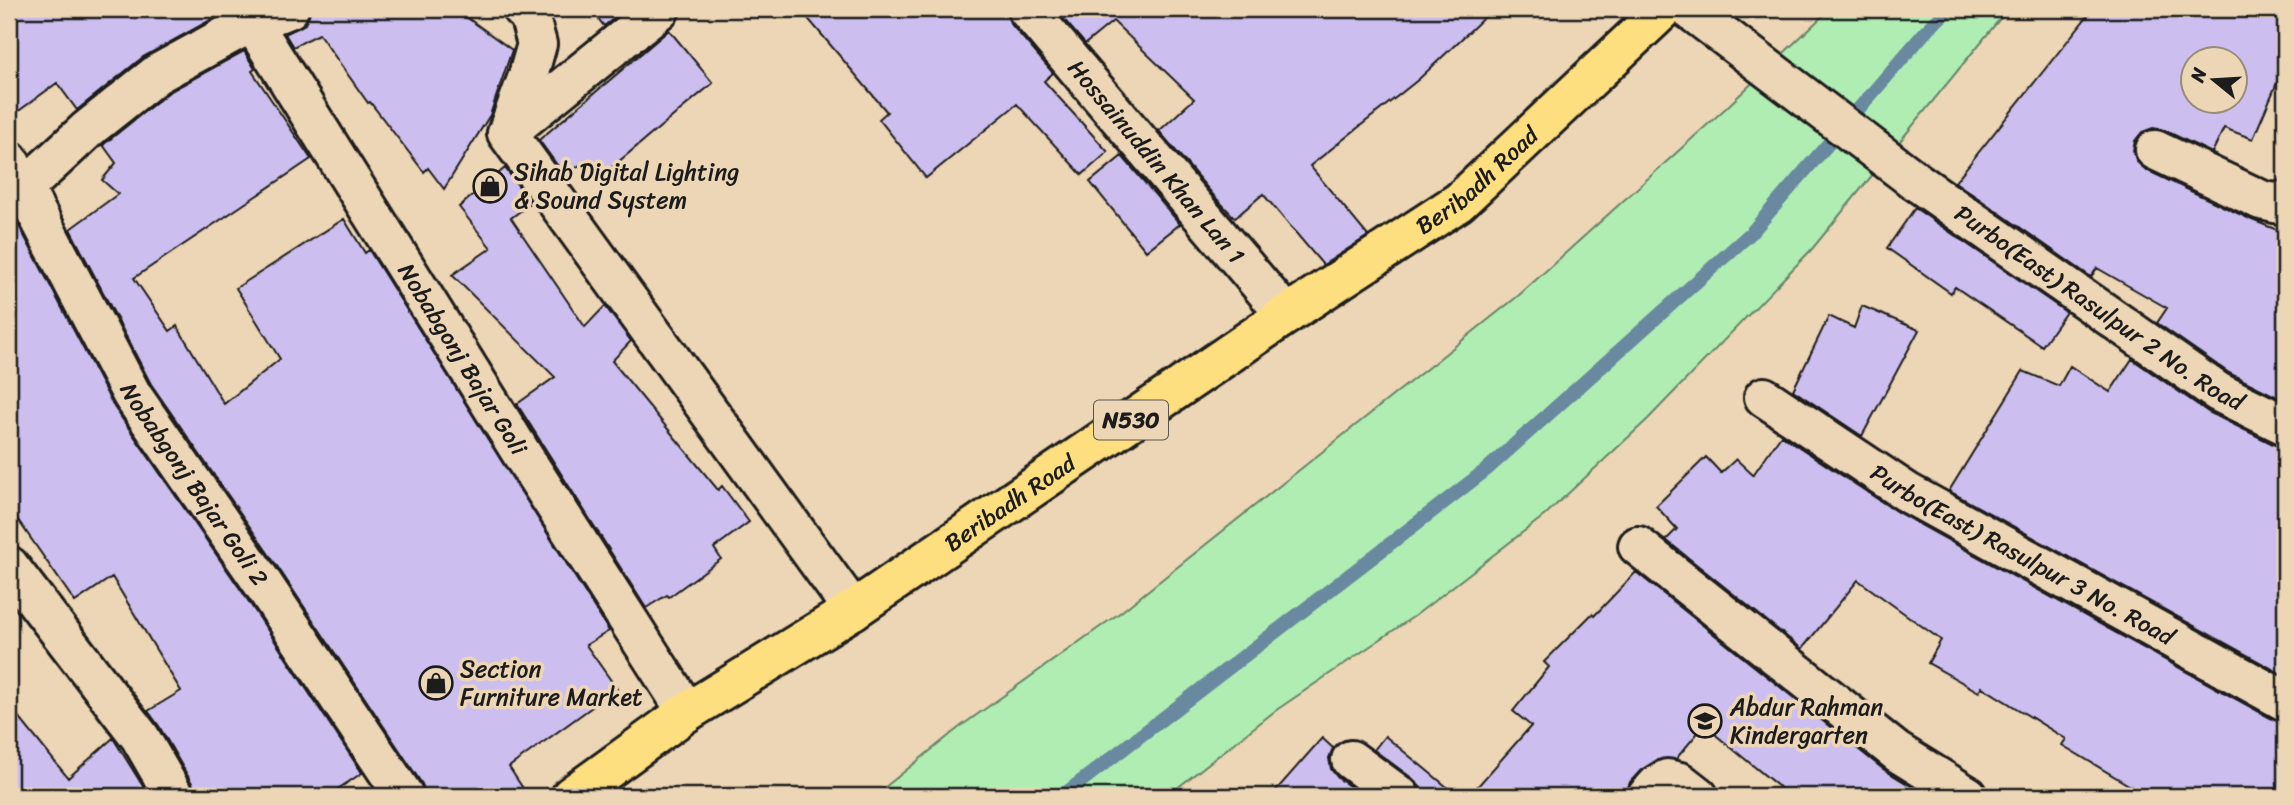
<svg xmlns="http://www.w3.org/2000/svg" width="2294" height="805" font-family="Sriracha,sans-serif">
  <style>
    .green { fill: #b0edb3; stroke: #668468; stroke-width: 2 }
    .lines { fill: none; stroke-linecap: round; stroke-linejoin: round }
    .stream { stroke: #6789a0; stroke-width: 14 }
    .building { fill: #ccbff0; stroke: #1c1c1c; stroke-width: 2; fill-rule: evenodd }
    .minor-casing { stroke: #1c1c1c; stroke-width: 44 }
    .highway-casing { stroke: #1c1c1c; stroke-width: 44 }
    .minor { stroke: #edd6b6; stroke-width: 38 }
    .highway { stroke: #fedf80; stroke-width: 38 }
    .labels { text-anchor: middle; stroke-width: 7; stroke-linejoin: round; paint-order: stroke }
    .shield { fill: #edd6b6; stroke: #5b544a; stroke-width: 2 }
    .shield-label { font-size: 23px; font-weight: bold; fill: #1c1c1c }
    .street-label { font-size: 24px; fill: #1c1c1c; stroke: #edd6b6 }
    .poi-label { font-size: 24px; fill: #1c1c1c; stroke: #edd6b6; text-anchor: start }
  </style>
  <rect width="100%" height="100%" fill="#edd6b6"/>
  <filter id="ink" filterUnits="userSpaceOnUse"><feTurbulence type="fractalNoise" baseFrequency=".0143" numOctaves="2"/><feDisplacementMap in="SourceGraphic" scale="14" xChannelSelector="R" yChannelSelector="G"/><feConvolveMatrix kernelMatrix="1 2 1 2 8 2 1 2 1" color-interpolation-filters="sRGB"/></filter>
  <g filter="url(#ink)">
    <path class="green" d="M1830 9H2008L1812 249 1648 419 1545 515 1416 615 1275 711 1167 796H874L961 726 1121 612 1518 296 1727 107Z"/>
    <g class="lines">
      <path class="stream" d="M1062 796 1486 470 1751 233 1927 30 1949 9"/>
    </g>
    <path class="building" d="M9 9H215L216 17 143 57 77 110 57 83 9 118Z
      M310 9H455L512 50 490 115 444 189 428 168 424 172 370 102 368 103 319 34 293 47 285 34 305 24Z
      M591 9H626L604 26Z
      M800 9H1006L1010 23 1053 73 1044 81 1108 152 1082 175 1017 104 926 178 879 119 887 112Z
      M1055 9H1493L1419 79 1310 166 1368 236 1323 265 1263 194 1235 218 1214 196 1159 131 1194 99 1113 21 1085 44Z
      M2093 9H2285V64L2253 139 2224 128 2212 153 2164 130 2153 128 2142 132 2135 141 2133 151 2137 162 2146 170 2252 220 2285 233V401L2229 373 2157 323 2167 308 2097 268 2091 277 1955 182ZM2193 60H2235V102H2193Z
      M669 30 713 83 600 177 587 160 565 176 539 140Z
      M244 51 255 69 252 71 311 159 134 278 170 331 177 326 224 404 280 359 236 288 344 219 365 253 369 250 609 631 586 645 617 689 509 767 528 796H426L422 784 279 569 151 384 70 229 118 194 102 180 116 163 103 145 169 92Z
      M1122 156 1180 224 1146 251 1090 182Z
      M505 168 531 203 511 218 585 327 605 306 631 341 612 361 718 490 722 486 749 522 714 548 721 559 669 597 667 595 646 608 517 404 555 377 452 275 491 248 459 207Z
      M9 207 114 407 243 593 362 773 327 796H196L193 785 159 726 148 711 181 691 112 577 75 602 9 507Z
      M1915 208 2066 312 2042 346 1955 287 1951 293 1887 248Z
      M1862 306 1919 330 1862 436 1793 390 1829 316 1854 328Z
      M2132 359 2208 412 2275 445 2285 447V676L1949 491 2023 371 2059 386 2070 366 2110 392Z
      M1781 435 1897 512 2274 720 2285 723V796H2147L2062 745 2066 739 1982 687 1979 692 1928 663 1941 640 1858 580 1802 649 1666 540 1677 529 1656 506 1706 457 1721 473 1736 459 1753 475Z
      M1636 572 1883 769 1927 796H1790L1717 736 1706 723 1676 759 1657 760 1641 770 1630 782 1626 796H1469L1531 726 1513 711 1549 667 1544 662 1592 614 1594 616Z
      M9 705 68 778 113 738 149 796H9Z
      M1385 736 1458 796H1422L1420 787 1413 779 1374 750Z
      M1322 738 1333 748 1329 758 1331 769 1338 778 1363 796H1271Z"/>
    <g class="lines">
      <defs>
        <g id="minor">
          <path id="s1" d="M236 9 252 22 525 459 687 712"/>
          <path d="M522 9 529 15 537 44 528 76 507 133 853 610"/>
          <path id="s2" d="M1027 9 1286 315"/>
          <path id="s3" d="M1689 9 1917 182 2218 392 2285 425"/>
          <path d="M508 132 660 9"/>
          <path d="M2155 150 2261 200 2279 204 2285 200"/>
          <path id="s4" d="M9 160 132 395 261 581 404 796"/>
          <path d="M23 189 88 129 157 74 252 22 289 9"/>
          <path id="s5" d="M1764 397 1908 493 2285 701"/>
          <path d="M1638 546 1897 752 1968 796"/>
          <path d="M9 566 140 737 174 796"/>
          <path d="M1351 760 1400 796"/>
          <path d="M1647 796 1657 785 1667 779 1680 782 1698 796"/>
        </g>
        <g id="highway">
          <path id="s6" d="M571 796 687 712 853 610 1286 315 1459 202 1664 9"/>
        </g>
      </defs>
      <use href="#minor" class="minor-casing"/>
      <use href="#highway" class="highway-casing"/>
      <use href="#minor" class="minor"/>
      <use href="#highway" class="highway"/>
    </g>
  </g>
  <defs>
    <symbol id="shop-ring" viewBox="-11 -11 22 22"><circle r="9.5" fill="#edd6b6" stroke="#1c1c1c" stroke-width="1.5"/><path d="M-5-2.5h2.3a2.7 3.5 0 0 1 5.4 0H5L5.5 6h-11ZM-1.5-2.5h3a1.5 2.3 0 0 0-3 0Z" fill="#1c1c1c"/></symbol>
    <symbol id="school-ring" viewBox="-11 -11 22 22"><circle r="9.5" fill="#edd6b6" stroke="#1c1c1c" stroke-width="1.5"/><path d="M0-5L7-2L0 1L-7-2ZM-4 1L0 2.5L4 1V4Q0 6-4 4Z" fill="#1c1c1c"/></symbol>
  </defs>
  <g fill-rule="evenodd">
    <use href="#shop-ring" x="471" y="167" width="38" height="38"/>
    <use href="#shop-ring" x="417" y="664" width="38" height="38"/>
    <use href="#school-ring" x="1686" y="702" width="38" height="38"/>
  </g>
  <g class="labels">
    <rect class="shield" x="1094" y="400.5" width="74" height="39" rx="5"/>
    <g class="shield-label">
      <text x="1131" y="428">N530</text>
    </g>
    <g class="street-label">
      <text dy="8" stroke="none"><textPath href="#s2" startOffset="200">Hossainuddin Khan Lan 1</textPath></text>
      <text dy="8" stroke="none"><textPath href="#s6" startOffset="1096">Beribadh Road</textPath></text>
      <text dy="8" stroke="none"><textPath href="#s3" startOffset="508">Purbo(East) Rasulpur 2 No. Road</textPath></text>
      <text dy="8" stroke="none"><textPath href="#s1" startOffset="418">Nobabgonj Bajar Goli</textPath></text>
      <text dy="8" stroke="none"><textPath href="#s4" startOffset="374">Nobabgonj Bajar Goli 2</textPath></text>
      <text dy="8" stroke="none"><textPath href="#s6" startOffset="528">Beribadh Road</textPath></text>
      <text dy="8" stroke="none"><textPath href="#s5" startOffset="303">Purbo(East) Rasulpur 3 No. Road</textPath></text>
    </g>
    <g class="poi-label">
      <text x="514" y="180">Sihab Digital Lighting<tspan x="514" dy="28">&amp; Sound System</tspan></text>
      <text x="460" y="677">Section<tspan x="460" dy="28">Furniture Market</tspan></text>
      <text x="1730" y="715">Abdur Rahman<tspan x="1730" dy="28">Kindergarten</tspan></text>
    </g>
  </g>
  <rect width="2294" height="805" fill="none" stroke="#edd6b6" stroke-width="35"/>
  <rect x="18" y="18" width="2259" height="770" fill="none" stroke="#1c1c1c" stroke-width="2.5" filter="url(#ink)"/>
  <g transform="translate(2214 80) rotate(288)"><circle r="33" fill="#edd6b6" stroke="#998c78" stroke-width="2"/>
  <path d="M0-5L12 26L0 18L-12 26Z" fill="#1c1c1c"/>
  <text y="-10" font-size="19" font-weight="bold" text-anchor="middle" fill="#1c1c1c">N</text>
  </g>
</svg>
